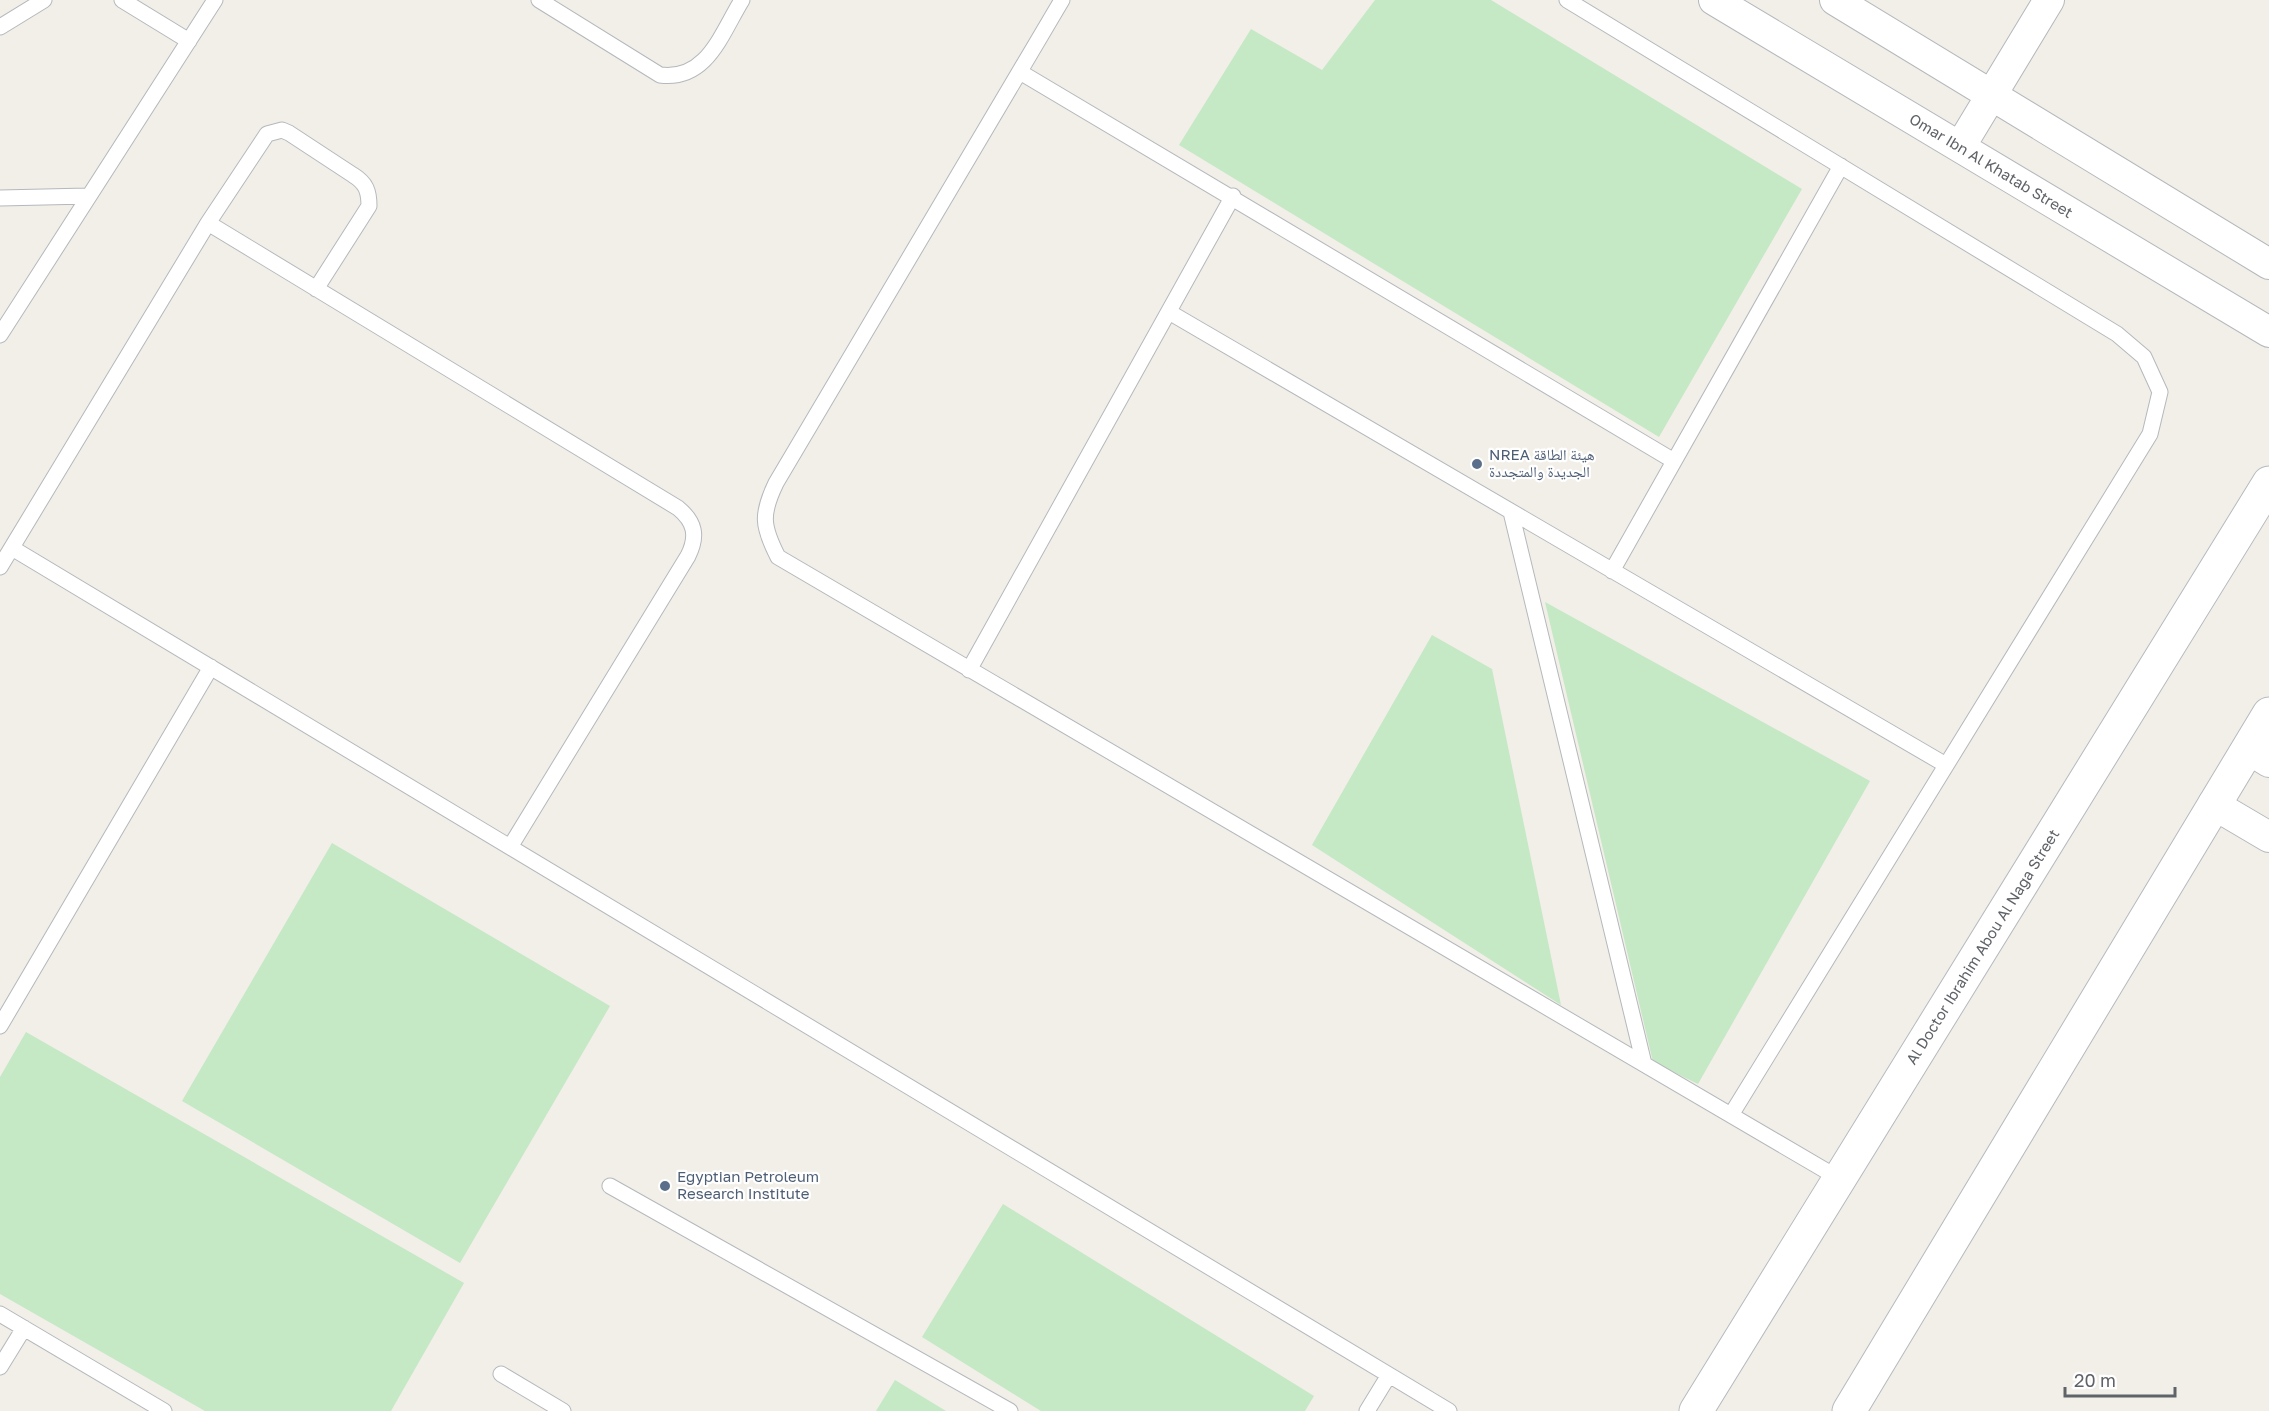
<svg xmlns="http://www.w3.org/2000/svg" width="2269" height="1411" font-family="'Golos Text','Noto Naskh Arabic',sans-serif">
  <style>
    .green { fill: #c5e8c5 }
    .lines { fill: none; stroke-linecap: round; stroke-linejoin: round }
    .service-casing { stroke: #b5b8bc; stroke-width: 17 }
    .minor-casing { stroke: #b5b8bc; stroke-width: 32 }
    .secondary-casing { stroke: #b6babf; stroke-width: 35 }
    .service { stroke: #fff; stroke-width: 15 }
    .minor { stroke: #fff; stroke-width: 30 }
    .secondary { stroke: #fff; stroke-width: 33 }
    .service-dot { fill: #5c6f8a; stroke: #fff; stroke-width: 2 }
    .labels { text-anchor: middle; stroke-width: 4.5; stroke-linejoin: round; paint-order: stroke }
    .street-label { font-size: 15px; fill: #5f6368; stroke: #fff }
    .service-label { font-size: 15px; fill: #4e5e75; stroke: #fff; text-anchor: start }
  </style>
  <rect width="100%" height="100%" fill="#f1efe8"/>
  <path class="green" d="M1375 0H1491L1802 189 1659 437 1179 145 1251 29 1322 70Z
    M1545 602 1870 781 1698 1084 1653 1062Z
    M1432 635 1492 669 1561 1005 1312 845Z
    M332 843 610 1006 460 1263 182 1101Z
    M26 1032 464 1283 391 1411H205L0 1294V1077Z
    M1003 1204 1314 1396 1305 1411H1041L922 1337Z
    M895 1380 946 1411H876Z"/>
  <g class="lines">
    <defs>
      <path id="service" d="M122 0 189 41
        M539 0 660 75C707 81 721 34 742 0
        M1062 0 776 483C761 514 762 526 778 557L1840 1179
        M1567 0 2117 334 2144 357 2160 392 2150 434 1731 1115
        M0 27 44 0
        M1020 72 1674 461
        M0 198 88 196
        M208 223 678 508C695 522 698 536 688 556L510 847
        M1169 312 1946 765
        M0 335 215 0
        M1511 512 1644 1064
        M12 548 1449 1411
        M0 567 208 223 267 134 282 130 289 133 353 175C366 183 369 191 369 206L316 289
        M1612 571 1841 166
        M969 670 1233 196
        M0 1026 211 667
        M610 1186 1010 1411
        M0 1314 164 1411
        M0 1367 24 1328
        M501 1374 563 1411
        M1367 1411 1389 1375"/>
      <path id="minor" d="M1714 0 2269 332
        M1835 0 2269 264
        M1960 147 2049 0
        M2248 749 2269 762
        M2213 804 2269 837"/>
      <path id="secondary" d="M1696 1411 2269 483
        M1849 1411 2269 714"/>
    </defs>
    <use href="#service" class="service-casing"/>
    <use href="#minor" class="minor-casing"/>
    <use href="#secondary" class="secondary-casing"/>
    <use href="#service" class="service"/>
    <use href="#minor" class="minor"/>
    <use href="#secondary" class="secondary"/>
  </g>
  <g class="service-dot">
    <circle cx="1477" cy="464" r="6"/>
    <circle cx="665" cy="1186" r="6"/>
  </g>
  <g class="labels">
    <g class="street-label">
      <text transform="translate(1991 166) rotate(31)" y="5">Omar Ibn Al Khatab Street</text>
      <text transform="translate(1983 947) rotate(-58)" y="5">Al Doctor Ibrahim Abou Al Naga Street</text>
    </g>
    <g class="service-label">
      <text x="1489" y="460">NREA هيئة الطاقة<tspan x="1489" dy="17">الجديدة والمتجددة</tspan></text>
      <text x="677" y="1182">Egyptian Petroleum<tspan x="677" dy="17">Research Institute</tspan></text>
    </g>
  </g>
  <path d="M2065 1387v9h110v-9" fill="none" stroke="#5f6368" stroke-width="3"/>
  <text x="2074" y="1387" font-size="18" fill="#5f6368" stroke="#ffffff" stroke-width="4.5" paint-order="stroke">20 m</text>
</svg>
